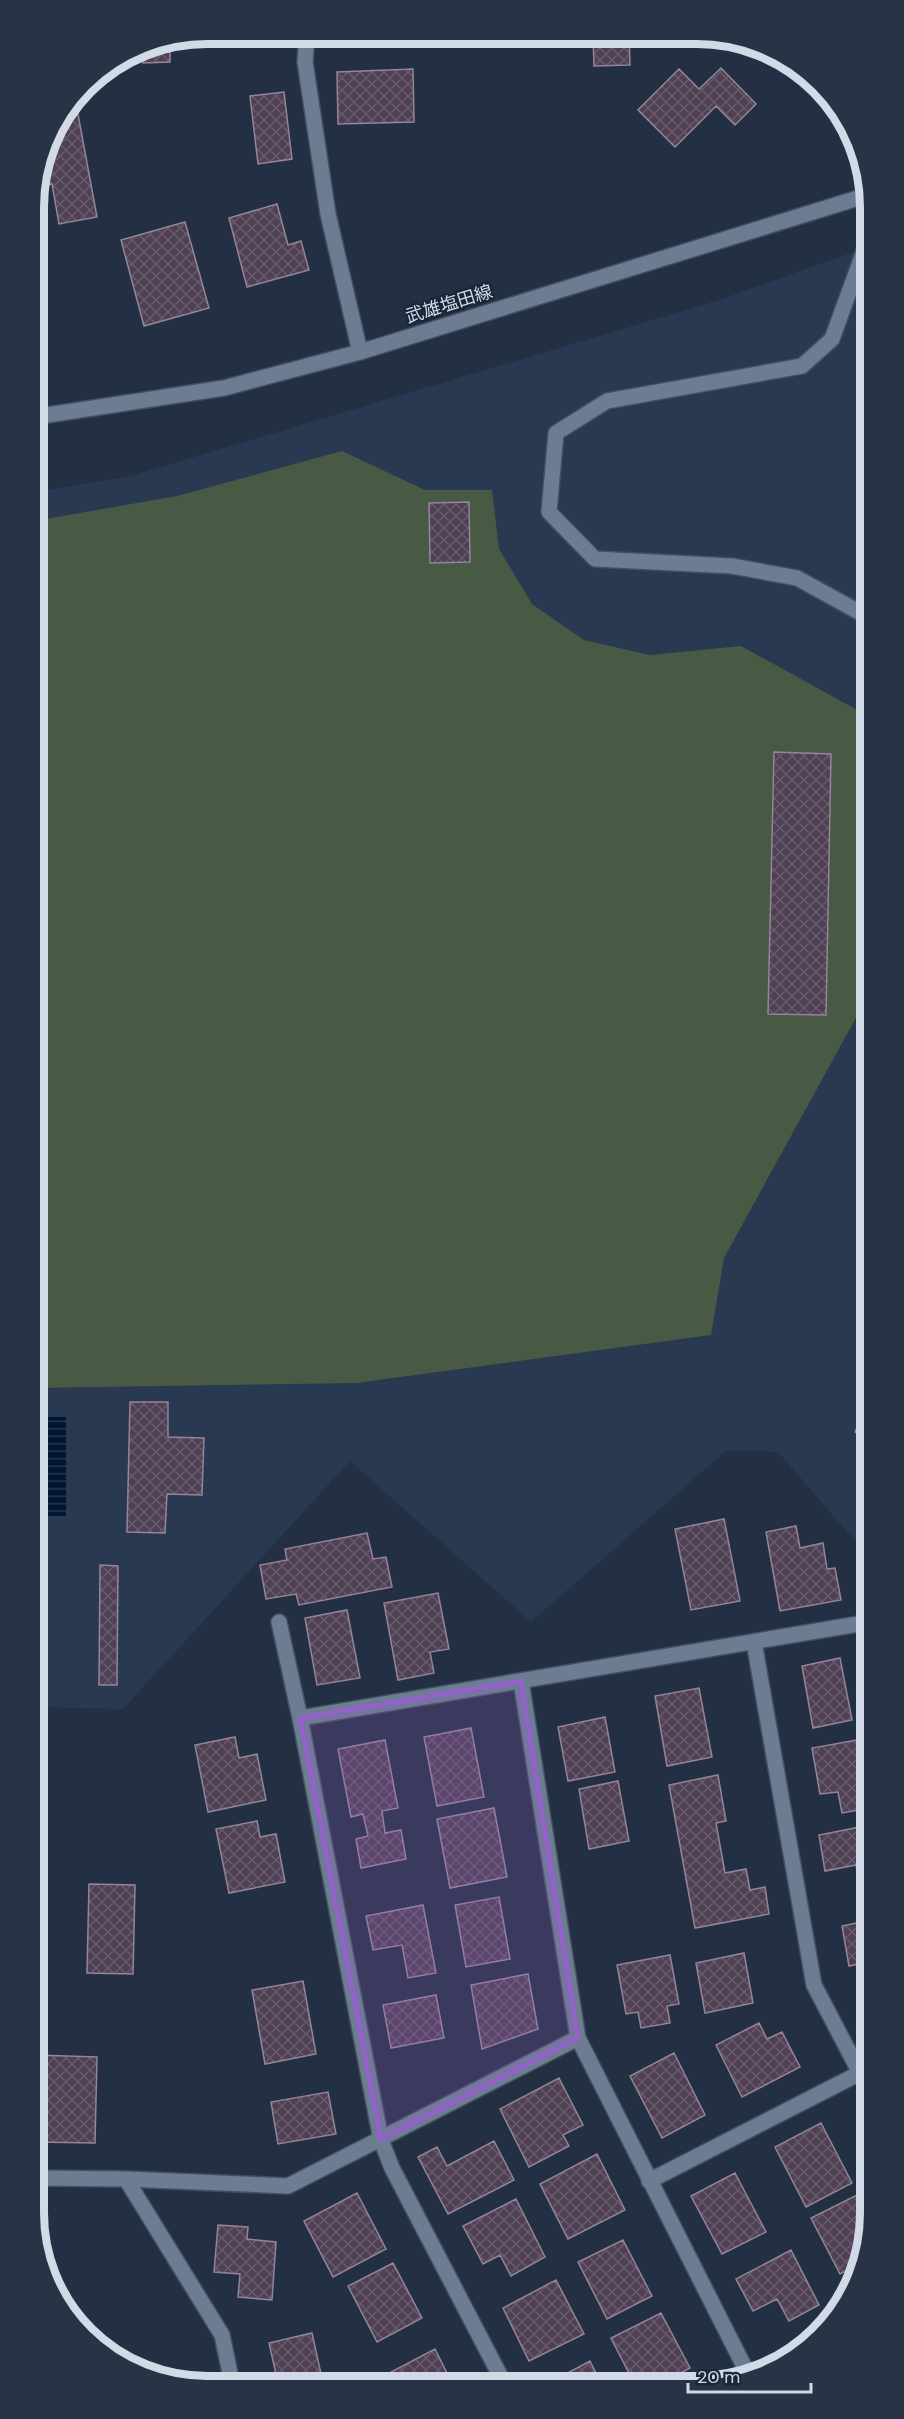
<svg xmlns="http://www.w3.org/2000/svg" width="904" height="2419" font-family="'DM Sans','Noto Sans JP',sans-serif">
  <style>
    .built { fill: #283951 }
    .garden { fill: #485a43 }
    .water { fill: url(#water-rules) }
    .building { fill: url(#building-cross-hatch); stroke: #95849a; stroke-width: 1.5 }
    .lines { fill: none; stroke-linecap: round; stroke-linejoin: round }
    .service-casing { stroke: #434e5e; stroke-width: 18 }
    .minor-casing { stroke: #434e5e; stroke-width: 18 }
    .secondary-casing { stroke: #434e5e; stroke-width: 18 }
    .service { stroke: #6c7c92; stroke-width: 15 }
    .minor { stroke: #6c7c92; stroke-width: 15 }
    .secondary { stroke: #6c7c92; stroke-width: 15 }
    .marked { fill: #9560cb; fill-opacity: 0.2; stroke: #9560cb; stroke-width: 4.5; stroke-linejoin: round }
    .labels { text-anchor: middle; stroke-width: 4.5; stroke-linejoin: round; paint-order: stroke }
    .street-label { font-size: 18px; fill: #d1dae6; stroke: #192638 }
    .rim { fill: none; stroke: #d1dae6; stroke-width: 8 }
  </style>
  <defs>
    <pattern id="water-rules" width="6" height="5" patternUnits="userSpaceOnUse" patternTransform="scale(1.5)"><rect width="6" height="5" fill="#001631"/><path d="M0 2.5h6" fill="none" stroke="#24374f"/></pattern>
    <pattern id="building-cross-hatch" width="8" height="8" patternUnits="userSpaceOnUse" patternTransform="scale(1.5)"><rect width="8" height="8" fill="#4f4054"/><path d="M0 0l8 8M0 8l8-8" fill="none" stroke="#675b6d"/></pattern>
  </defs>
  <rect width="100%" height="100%" fill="#233043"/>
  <path class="built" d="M868 247 870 1558 778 1452 727 1450 531 1622 350 1461 123 1709 36 1707 34 492 131 476 716 301Z"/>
  <path class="garden" d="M342 451 425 490H492L499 549 532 604 584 640 650 655 741 646 868 716 869 994 724 1258 711 1335 356 1383 35 1388 34 521 177 496Z"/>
  <path class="water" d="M35 1417H66V1516H35Z"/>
  <path class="building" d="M482 35H545L543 47 482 38Z
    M593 36H629L630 65 594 66Z
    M187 37V44H170V62L143 63 142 46Z
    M721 68 756 104 735 125 716 106 675 147 638 110 679 69 699 89Z
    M413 69 414 122 338 124 337 72Z
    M284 92 292 159 258 164 250 96Z
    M75 98 97 217 59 224 52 184 42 186 40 172 51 130Z
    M277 204 288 245 301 241 309 270 247 287 229 218Z
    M185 222 209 308 144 326 121 240Z
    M469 502 470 562 430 563 429 503Z
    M774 752 831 754 826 1015 768 1014Z
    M130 1402H168V1437L204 1438 202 1495 167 1494 165 1533 127 1532Z
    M869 1404V1440L855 1432Z
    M724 1519 740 1601 691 1610 675 1529Z
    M796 1526 800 1548 823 1543 827 1569 835 1568 841 1600 780 1611 766 1532Z
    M367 1533 373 1559 386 1557 392 1587 299 1605 296 1594 266 1599 260 1565 287 1560 285 1549Z
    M100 1565 118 1566 117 1685H99Z
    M438 1593 449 1649 430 1652 434 1673 398 1680 384 1603Z
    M347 1610 360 1678 317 1685 305 1618Z
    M840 1658 852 1720 813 1728 802 1666Z
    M699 1688 712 1757 667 1766 655 1696Z
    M605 1717 615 1772 568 1781 558 1727Z
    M471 1728 484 1797 437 1806 424 1737Z
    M235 1737 239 1758 257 1754 266 1800 208 1812 195 1745Z
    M862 1739 870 1785V1808L842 1813 838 1792 820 1794 812 1748Z
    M385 1740 398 1808 382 1811 385 1833 401 1830 406 1859 361 1868 356 1839 368 1836 363 1814 351 1817 338 1749Z
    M718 1775 726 1821 716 1823 725 1873 746 1869 750 1890 765 1887 769 1914 695 1928 669 1785Z
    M618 1781 629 1841 589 1849 579 1789Z
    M494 1808 507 1877 450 1888 437 1819Z
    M257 1821 260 1837 276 1834 285 1882 229 1893 216 1829Z
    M870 1825V1885L860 1887 856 1865 825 1871 819 1835Z
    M89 1884 135 1885 133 1974 87 1973Z
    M499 1897 510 1959 466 1967 455 1905Z
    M423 1905 436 1973 408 1978 402 1945 373 1950 366 1916Z
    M870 1920V1962L849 1966 842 1926Z
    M744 1953 753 2003 705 2013 696 1963Z
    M670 1955 679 2004 667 2006 670 2023 641 2028 638 2012 626 2014 617 1965Z
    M528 1974 538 2029 482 2049 471 1985Z
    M303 1981 316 2054 265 2064 252 1990Z
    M436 1995 444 2038 391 2048 383 2005Z
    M759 2023 767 2039 782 2032 800 2067 742 2097 716 2045Z
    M674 2053 705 2115 662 2138 630 2076Z
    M36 2055 97 2057 95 2143 36 2142Z
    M559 2078 583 2125 563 2135 569 2146 529 2167 500 2109Z
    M328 2092 336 2134 278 2144 271 2102Z
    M821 2123 852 2183 806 2207 775 2147Z
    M494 2141 514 2180 448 2214 418 2157 437 2147 447 2166Z
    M597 2154 625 2210 568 2239 540 2184Z
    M735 2173 766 2232 722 2254 691 2196Z
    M357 2193 386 2249 333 2277 304 2221Z
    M859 2194 871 2217 862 2262 840 2274 811 2218Z
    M516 2199 545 2257 511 2276 500 2255 483 2264 463 2226Z
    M218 2225 248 2227 247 2239 276 2242 272 2300 238 2297 240 2274 214 2272Z
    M623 2240 652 2296 607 2319 578 2262Z
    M791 2250 819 2305 789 2321 777 2299 753 2311 736 2279Z
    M393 2263 422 2318 377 2342 348 2286Z
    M556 2280 584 2334 529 2361 503 2308Z
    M661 2313 690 2368 662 2383H634L611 2338Z
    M312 2333 323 2383H278L269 2343Z
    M819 2334 786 2361 782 2353Z
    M435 2349 452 2383H397L391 2372Z
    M590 2361 601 2383H549Z
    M184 2375 186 2383H173L167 2380Z"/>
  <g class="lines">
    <defs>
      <path id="service" d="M868 240 832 339 802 366 607 401 556 433 549 512 595 559 732 566 797 578 868 617"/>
      <path id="minor" d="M307 34 305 62 328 214 360 352
        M279 1622 300 1718
        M754 1642 814 1985 870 2092
        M521 1681 578 2038 749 2376
        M36 2178 126 2179 288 2186 578 2038
        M126 2179 222 2335 232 2383
        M649 2181 860 2073
        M504 2383 392 2168 381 2140 300 1718 870 1622"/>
      <path id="secondary" d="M34 417 224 388 360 352 868 195"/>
    </defs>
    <use href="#service" class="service-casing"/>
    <use href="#minor" class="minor-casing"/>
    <use href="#secondary" class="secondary-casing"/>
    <use href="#service" class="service"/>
    <use href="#minor" class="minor"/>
    <use href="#secondary" class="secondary"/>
  </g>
  <path class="marked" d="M521 1681 578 2038 381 2140 300 1718Z"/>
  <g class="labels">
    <g class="street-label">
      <text transform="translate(449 304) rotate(-17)" y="6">武雄塩田線</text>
    </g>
  </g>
  <path d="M0 0H904V2419H0ZM207 44H697A163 163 0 0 1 860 207V2213A163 163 0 0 1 697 2376H207A163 163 0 0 1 44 2213V207A163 163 0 0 1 207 44Z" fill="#283446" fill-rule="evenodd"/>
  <path class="rim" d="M207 44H697A163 163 0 0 1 860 207V2213A163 163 0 0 1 697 2376H207A163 163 0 0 1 44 2213V207A163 163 0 0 1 207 44Z"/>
  <path d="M688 2383v9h123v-9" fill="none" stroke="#d1dae6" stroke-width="3"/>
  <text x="697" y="2383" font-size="18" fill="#d1dae6" stroke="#192638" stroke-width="4.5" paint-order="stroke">20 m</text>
</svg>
